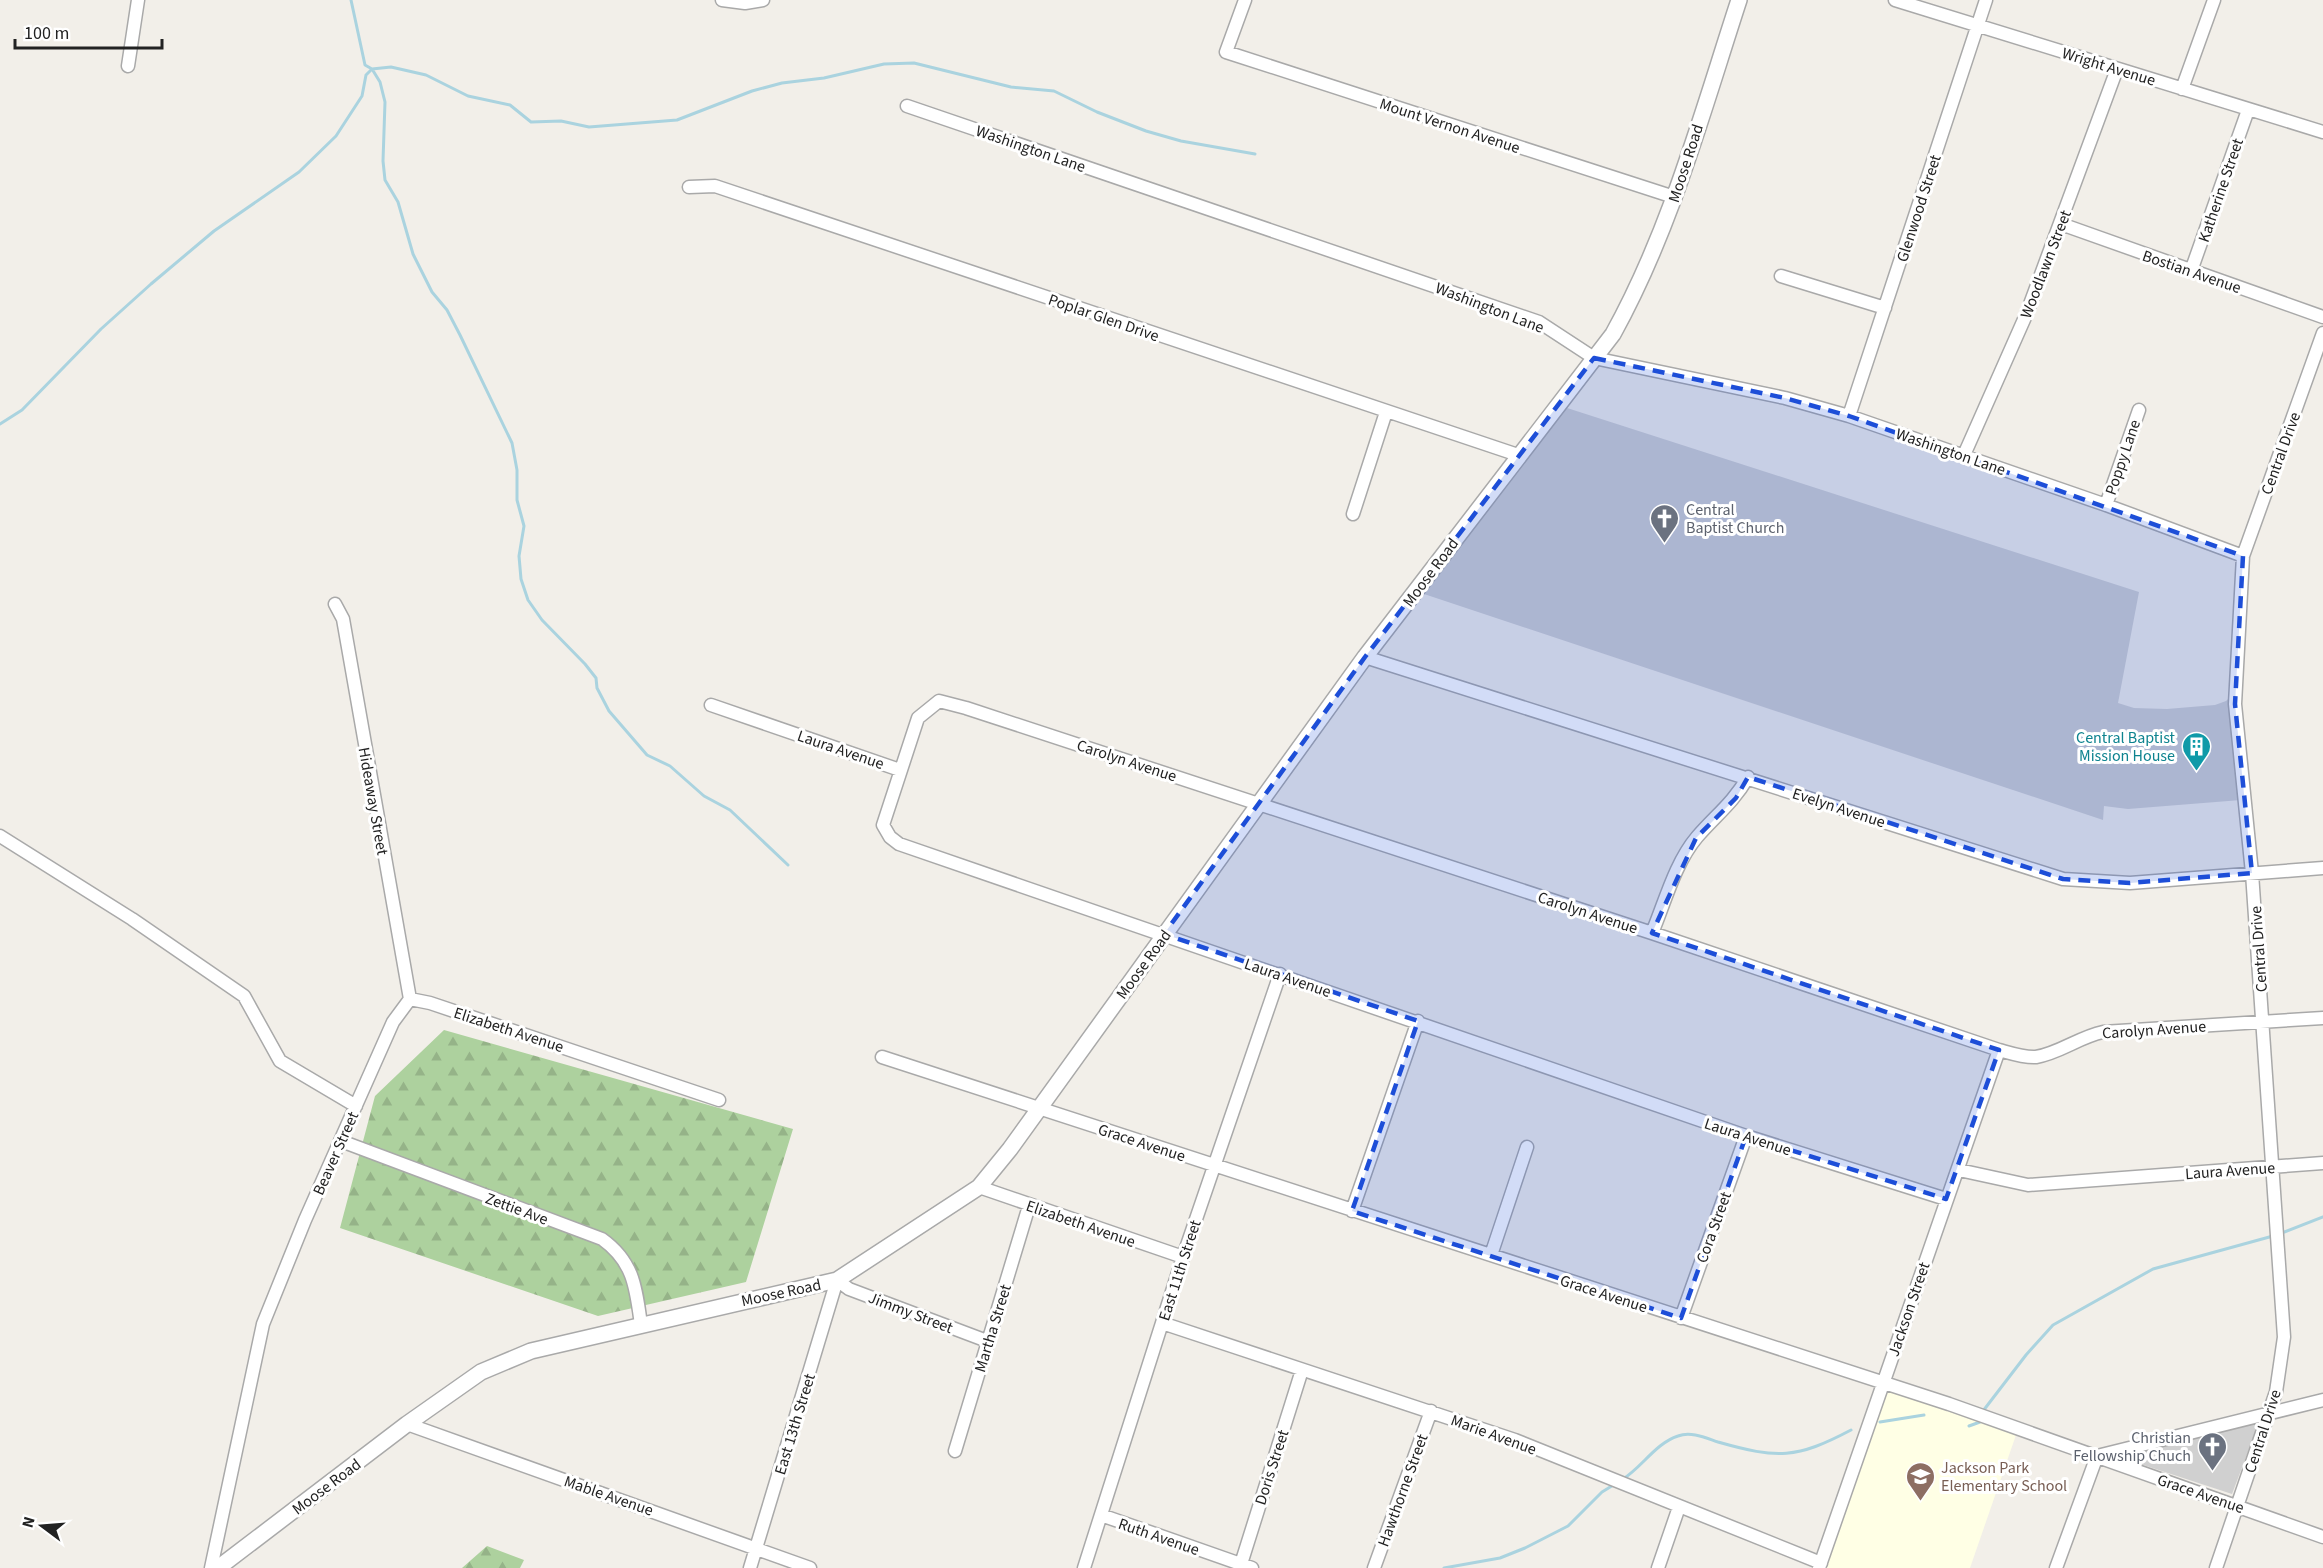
<svg xmlns="http://www.w3.org/2000/svg" width="2323" height="1568" font-family="'Source Sans 3',sans-serif">
  <style>
    .education { fill: #ffffe5 }
    .religious { fill: #d0d0d0 }
    .forest { fill: url(#forest-firs) }
    .lines { fill: none; stroke-linecap: round; stroke-linejoin: round }
    .stream { stroke: #aad3df; stroke-width: 3 }
    .minor-casing { stroke: #a9a9a9; stroke-width: 15 }
    .tertiary-casing { stroke: #a9a9a9; stroke-width: 18 }
    .minor { stroke: #fff; stroke-width: 12 }
    .tertiary { stroke: #fff; stroke-width: 15 }
    .marked { fill: #1d4ed8; fill-opacity: 0.2; stroke: #1d4ed8; stroke-width: 4.5; stroke-dasharray: 12 8; stroke-linejoin: round }
    .labels { text-anchor: middle; stroke-width: 6; stroke-linejoin: round; paint-order: stroke }
    .street-label { font-size: 16px; fill: #222; stroke: #fff }
    .worship-label { font-size: 16px; fill: #5b616d; stroke: #fff; text-anchor: start }
    .culture-label { font-size: 16px; fill: #0d838f; stroke: #fff; text-anchor: end }
    .education-label { font-size: 16px; fill: #785e54; stroke: #fff; text-anchor: start }
  </style>
  <defs>
    <pattern id="forest-firs" width="22" height="20" patternUnits="userSpaceOnUse" patternTransform="scale(1.5)"><rect width="22" height="20" fill="#add19e"/><path d="M5 1l3.5 6h-7zM16 11l3.5 6h-7z" fill="#95b388"/></pattern>
  </defs>
  <rect width="100%" height="100%" fill="#f2efe9"/>
  <path class="education" d="M1886 1390 2016 1435 1970 1568H1824Z"/>
  <path class="religious" d="M1564 407 2139 592 2118 703 2134 708 2167 709 2215 705 2226 701 2231 696 2241 800 2128 809 2104 806 2103 820 1418 592Z
    M2260 1420 2232 1494 2119 1457 2133 1452Z"/>
  <path class="forest" d="M444 1030 793 1129 746 1282 598 1316 340 1228 375 1096Z
    M487 1546 524 1560 520 1568H462Z"/>
  <g class="lines">
    <path class="stream" d="M351 0 365 65 372 69 380 82 385 102 383 161 385 180 398 202 413 254 432 292 447 310 460 335 512 443 517 470V500L524 526 519 556 521 579 528 600 542 620 585 664 596 678 597 688 609 711 647 755 670 766 704 796 730 810 788 865
      M0 424 22 410 101 329 151 284 214 231 299 172 336 136 362 96 366 75 372 69 391 67 426 75 468 96 510 105 531 122 561 121 589 127 677 120 752 91 782 83 824 78 884 64 914 63 1011 87 1054 91 1097 112 1146 131 1181 141 1255 154
      M2279 1234 2323 1217
      M1983 1411 2026 1355 2053 1325 2153 1269 2273 1236
      M1880 1422 1924 1415
      M1969 1426 1980 1422 1981 1417
      M1623 1479C1642 1467 1656 1443 1678 1436 1691 1431 1706 1438 1718 1442 1778 1459 1796 1459 1851 1430
      M1444 1568 1500 1558 1525 1548 1568 1526 1602 1492 1615 1484"/>
    <defs>
      <path id="minor" d="M722 0 745 3 763 0
        M1245 0 1226 52 1674 197
        M1895 0 2323 132
        M128 66 138 0
        M2182 89 2214 0
        M907 106 1539 322 1594 358 1785 398 1849 416 2106 505 2243 556
        M689 187 715 186 1518 455
        M2061 224 2323 317
        M2191 271 2248 110
        M1781 276 1885 308
        M1849 416 1986 0
        M1964 455 2026 315 2117 69
        M2106 505 2139 410
        M1353 514 1386 412
        M335 604 343 619 410 999
        M1365 657 2063 879 2130 883 2323 868
        M711 705 900 770
        M0 836 132 919 244 996 280 1061 356 1106
        M1652 933C1665 902 1675 863 1697 837 1716 815 1733 803 1748 777
        M410 999 430 1003 719 1100
        M882 1057 1949 1404 2323 1537
        M341 1141 602 1239C634 1262 636 1288 641 1325
        M1959 1170 2028 1185 2323 1163
        M979 1187 1183 1257
        M1946 1199 1746 1136 899 844 890 837 883 825 918 718 939 701 966 708 1652 933 1999 1050C2010 1053 2025 1058 2036 1057 2060 1053 2079 1037 2103 1032L2323 1018
        M1352 1211 1418 1021
        M1491 1255 1527 1147
        M1681 1318 1746 1136
        M1162 1323 1515 1440 1821 1563
        M407 1424 810 1568
        M955 1451 1029 1206
        M1101 1515 1252 1568
        M1241 1564 1302 1370
        M211 1568 263 1324 305 1220 393 1022 410 999
        M750 1568 837 1280 849 1289 987 1341
        M1084 1568 1183 1257 1280 974
        M1374 1568 1431 1411
        M1658 1568 1679 1507
        M1819 1568 1999 1050
        M2056 1568 2097 1456 2323 1400
        M2216 1568 2276 1392 2284 1337 2252 873 2235 704 2243 556 2323 333"/>
      <path id="tertiary" d="M218 1568 407 1424 481 1372 531 1351 837 1280 979 1187 1010 1149 1365 657 1613 334C1671 229 1702 113 1739 0"/>
    </defs>
    <use href="#minor" class="minor-casing"/>
    <use href="#tertiary" class="tertiary-casing"/>
    <use href="#minor" class="minor"/>
    <use href="#tertiary" class="tertiary"/>
  </g>
  <path class="marked" d="M1594 358 1785 398 1849 416 2243 556 2235 704 2252 873 2130 883 2063 879 1748 777 1736 798 1696 838 1652 933 1999 1050 1946 1199 1746 1136 1681 1318 1352 1211 1418 1021 1164 934 1365 657Z"/>
  <defs>
    <symbol id="church-pin" viewBox="-11 -11 22 30"><path d="M0 17L-7.5 6A9.5 9.5 0 1 1 7.5 6Z" fill="#6b7280" stroke="#fff"/><path d="M-1.2-6h2.4v3.5h3.3v2.4h-3.3V6h-2.4V-.1h-3.3v-2.4h3.3Z" fill="#fff"/></symbol>
    <symbol id="building-pin" viewBox="-11 -11 22 30"><path d="M0 17L-7.5 6A9.5 9.5 0 1 1 7.5 6Z" fill="#0f9aa8" stroke="#fff"/><path d="M-4-6H4V6H1V3H-1V6H-4ZM-2.5-4.3h1.7v1.8h-1.7ZM.8-4.3h1.7v1.8H.8ZM-2.5-1h1.7V.8h-1.7ZM.8-1h1.7V.8H.8Z" fill="#fff"/></symbol>
    <symbol id="school-pin" viewBox="-11 -11 22 30"><path d="M0 17L-7.5 6A9.5 9.5 0 1 1 7.5 6Z" fill="#8d6e63" stroke="#fff"/><path d="M0-5L7-2L0 1L-7-2ZM-4 1L0 2.5L4 1V4Q0 6-4 4Z" fill="#fff"/></symbol>
  </defs>
  <g fill-rule="evenodd">
    <use href="#church-pin" x="1648" y="502" width="33" height="45"/>
    <use href="#building-pin" x="2180" y="730" width="33" height="45"/>
    <use href="#church-pin" x="2196" y="1430" width="33" height="45"/>
    <use href="#school-pin" x="1904" y="1460" width="33" height="45"/>
  </g>
  <g class="labels">
    <g class="street-label">
      <text transform="translate(2109 66) rotate(17)" y="6">Wright Avenue</text>
      <text transform="translate(1450 125) rotate(18)" y="6">Mount Vernon Avenue</text>
      <text transform="translate(1031 148) rotate(19)" y="6">Washington Lane</text>
      <text transform="translate(1685 163) rotate(-72)" y="6">Moose Road</text>
      <text transform="translate(2220 190) rotate(-71)" y="6">Katherine Street</text>
      <text transform="translate(1918 208) rotate(-72)" y="6">Glenwood Street</text>
      <text transform="translate(2045 264) rotate(-69)" y="6">Woodlawn Street</text>
      <text transform="translate(2192 271) rotate(19)" y="6">Bostian Avenue</text>
      <text transform="translate(1490 307) rotate(21)" y="6">Washington Lane</text>
      <text transform="translate(1104 317) rotate(19)" y="6">Poplar Glen Drive</text>
      <text transform="translate(1951 451) rotate(19)" y="6">Washington Lane</text>
      <text transform="translate(2280 453) rotate(-70)" y="6">Central Drive</text>
      <text transform="translate(2122 457) rotate(-71)" y="6">Poppy Lane</text>
      <text transform="translate(1430 572) rotate(-53)" y="6">Moose Road</text>
      <text transform="translate(841 749) rotate(19)" y="6">Laura Avenue</text>
      <text transform="translate(1127 760) rotate(18)" y="6">Carolyn Avenue</text>
      <text transform="translate(374 801) rotate(80)" y="6">Hideaway Street</text>
      <text transform="translate(1839 807) rotate(18)" y="6">Evelyn Avenue</text>
      <text transform="translate(1588 912) rotate(18)" y="6">Carolyn Avenue</text>
      <text transform="translate(2258 949) rotate(-94)" y="6">Central Drive</text>
      <text transform="translate(1143 964) rotate(-54)" y="6">Moose Road</text>
      <text transform="translate(1288 977) rotate(19)" y="6">Laura Avenue</text>
      <text transform="translate(509 1029) rotate(18)" y="6">Elizabeth Avenue</text>
      <text transform="translate(2154 1029) rotate(-4)" y="6">Carolyn Avenue</text>
      <text transform="translate(1748 1136) rotate(18)" y="6">Laura Avenue</text>
      <text transform="translate(1142 1142) rotate(18)" y="6">Grace Avenue</text>
      <text transform="translate(335 1153) rotate(-66)" y="6">Beaver Street</text>
      <text transform="translate(2230 1170) rotate(-4)" y="6">Laura Avenue</text>
      <text transform="translate(517 1208) rotate(20)" y="6">Zettie Ave</text>
      <text transform="translate(1081 1223) rotate(19)" y="6">Elizabeth Avenue</text>
      <text transform="translate(1713 1227) rotate(-70)" y="6">Cora Street</text>
      <text transform="translate(1179 1270) rotate(-72)" y="6">East 11th Street</text>
      <text transform="translate(781 1292) rotate(-12)" y="6">Moose Road</text>
      <text transform="translate(1604 1293) rotate(18)" y="6">Grace Avenue</text>
      <text transform="translate(1908 1309) rotate(-71)" y="6">Jackson Street</text>
      <text transform="translate(911 1312) rotate(21)" y="6">Jimmy Street</text>
      <text transform="translate(992 1328) rotate(-73)" y="6">Martha Street</text>
      <text transform="translate(794 1424) rotate(-73)" y="6">East 13th Street</text>
      <text transform="translate(2262 1431) rotate(-72)" y="6">Central Drive</text>
      <text transform="translate(1494 1434) rotate(20)" y="6">Marie Avenue</text>
      <text transform="translate(1271 1467) rotate(-72)" y="6">Doris Street</text>
      <text transform="translate(326 1486) rotate(-37)" y="6">Moose Road</text>
      <text transform="translate(1402 1490) rotate(-70)" y="6">Hawthorne Street</text>
      <text transform="translate(2201 1493) rotate(19)" y="6">Grace Avenue</text>
      <text transform="translate(609 1495) rotate(19)" y="6">Mable Avenue</text>
      <text transform="translate(1159 1536) rotate(19)" y="6">Ruth Avenue</text>
    </g>
    <g class="worship-label">
      <text x="1686" y="515">Central<tspan x="1686" dy="18">Baptist Church</tspan></text>
      <text x="2191" y="1443" text-anchor="end">Christian<tspan x="2191" dy="18">Fellowship Chuch</tspan></text>
    </g>
    <g class="culture-label">
      <text x="2175" y="743">Central Baptist<tspan x="2175" dy="18">Mission House</tspan></text>
    </g>
    <g class="education-label">
      <text x="1941" y="1473">Jackson Park<tspan x="1941" dy="18">Elementary School</tspan></text>
    </g>
  </g>
  <g transform="translate(42 1526) rotate(286)" stroke="#ffffff" stroke-width="4.5" paint-order="stroke">
  <path d="M0-4.5L10 22L0 15L-10 22Z" fill="#222222"/>
  <text y="-9" font-size="16" font-weight="bold" text-anchor="middle" fill="#222222">N</text>
  </g>
  <path d="M15 39v9h147v-9" fill="none" stroke="#222222" stroke-width="3"/>
  <text x="24" y="39" font-size="18" fill="#222222" stroke="#ffffff" stroke-width="4.5" paint-order="stroke">100 m</text>
</svg>
